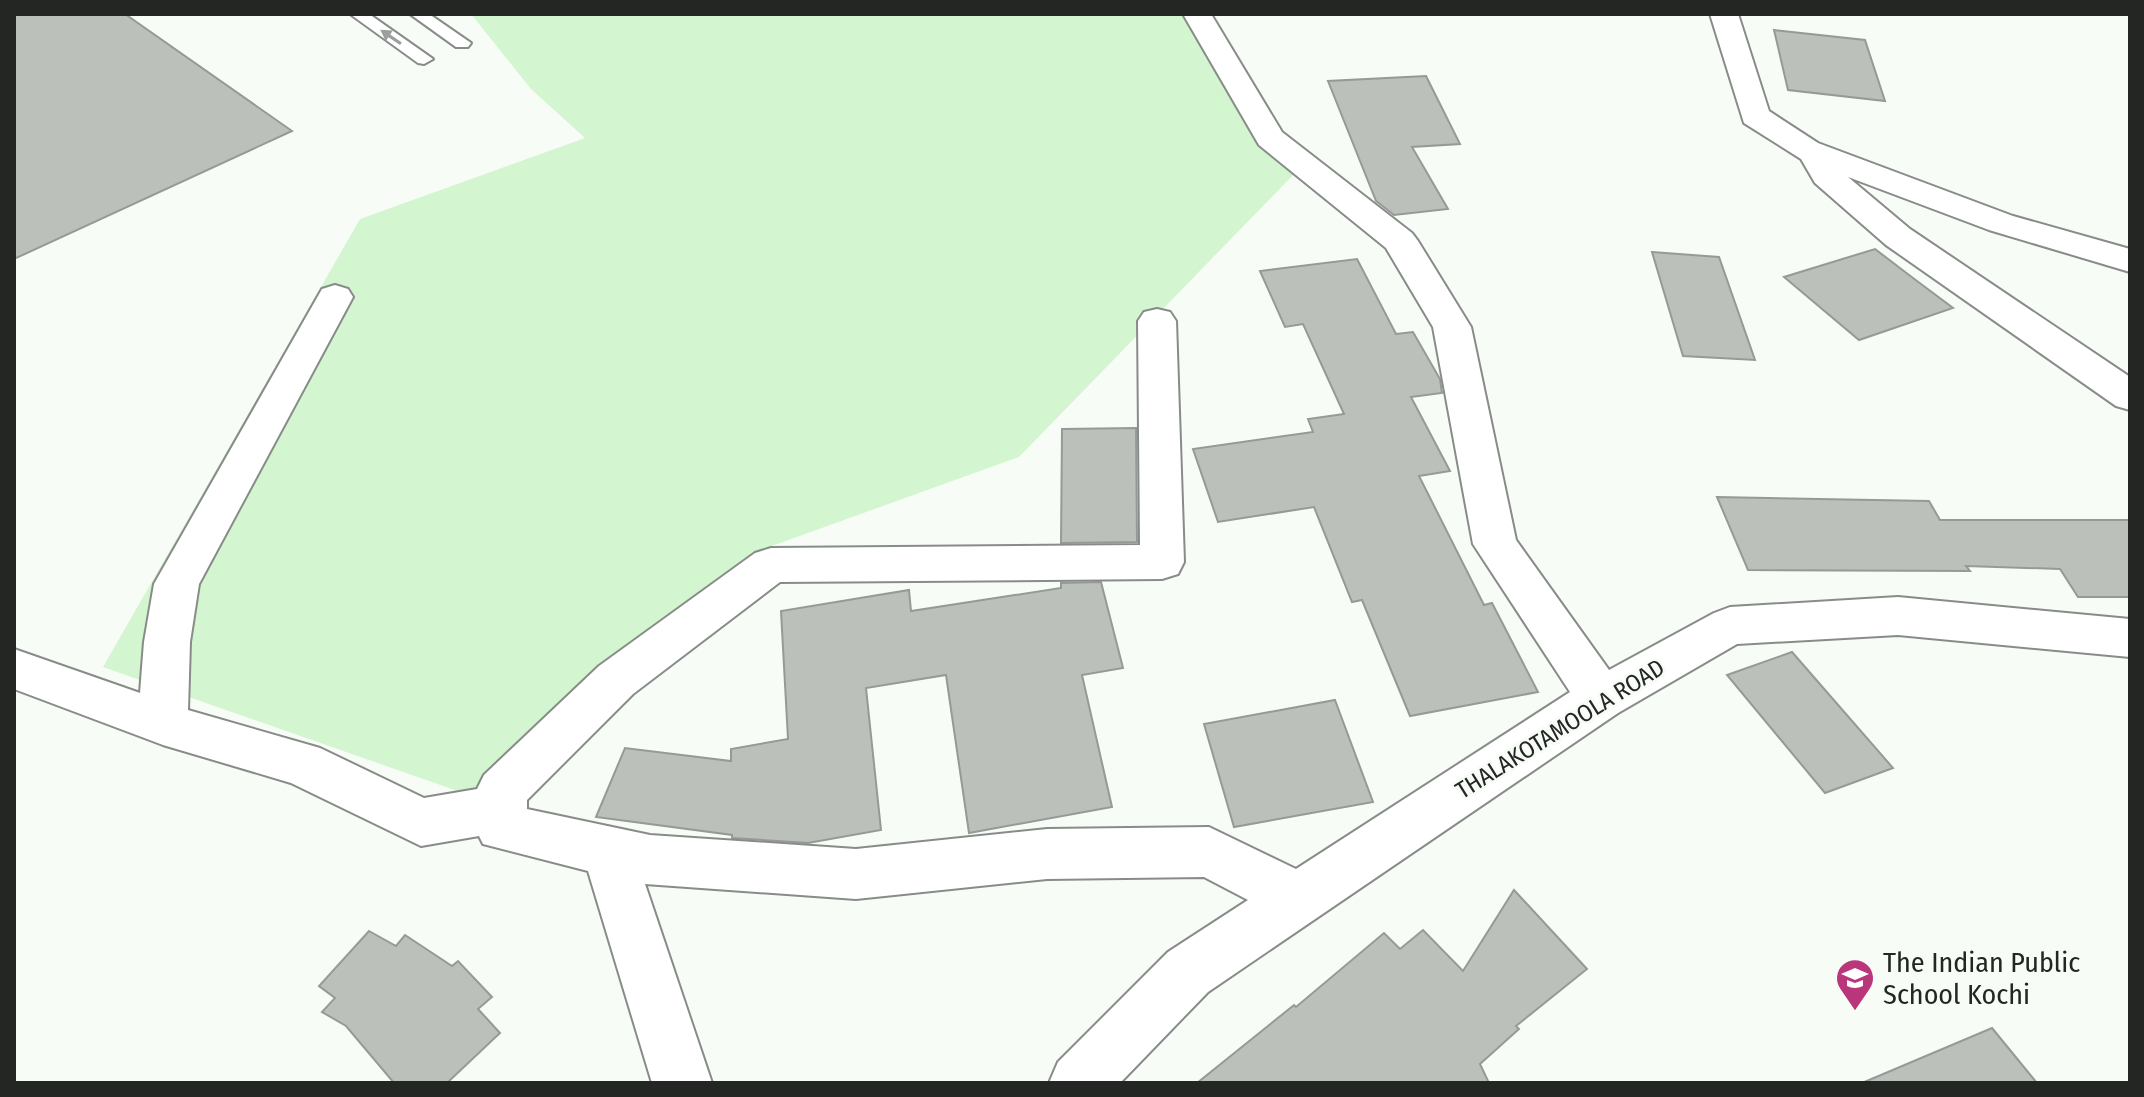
<svg xmlns="http://www.w3.org/2000/svg" width="2144" height="1097" font-family="'Fira Sans Condensed',sans-serif">
  <style>
    .green { fill: #d3f5cf }
    .building { fill: #bbc0bb; stroke: #969a96; stroke-width: 2 }
    .lines { fill: none; stroke-linecap: round; stroke-linejoin: round }
    .lane-casing { stroke: #888c88; stroke-width: 4 }
    .street-casing { stroke: #888c88; stroke-width: 4 }
    .lane { fill: #fff; fill-rule: evenodd }
    .street { fill: #fff; fill-rule: evenodd }
    .oneway { fill: #9c9d9c }
    .labels { text-anchor: middle; stroke-width: 6; stroke-linejoin: round; paint-order: stroke }
    .street-label { font-size: 24px; fill: #242624; stroke: #f8fcf7 }
    .near-poi-label { font-size: 28px; fill: #242624; stroke: #f8fcf7; text-anchor: start }
  </style>
  <rect width="100%" height="100%" fill="#f8fcf7"/>
  <path class="green" d="M471 14H1185L1298 170 1019 457 755 552 472 796 103 667 360 219 585 138 531 89Z"/>
  <path class="building" d="M14 14H125L292 131 14 259Z
    M1774 30 1865 40 1885 101 1788 90Z
    M1426 76 1460 144 1412 147 1448 209 1394 215 1376 201 1328 81Z
    M1875 249 1913 278 1953 308 1859 340 1784 277Z
    M1652 252 1719 257 1755 360 1683 356Z
    M1357 259 1396 334 1413 332 1440 379 1442 393 1411 397 1450 471 1419 476 1484 605 1492 603 1538 692 1410 716 1362 600 1352 602 1314 507 1218 522 1193 449 1313 432 1308 419 1344 414 1303 324 1285 327 1260 271Z
    M1136 428 1137 542 1061 543 1062 429Z
    M1717 497 1929 501 1940 520H2130V597H2078L2060 569 1966 566 1970 571 1748 570Z
    M1101 582 1123 668 1082 675 1112 807 969 833 946 675 866 688 881 830 808 843 732 838V835L596 817 625 748 731 761V749L788 739 781 611 909 590 911 611 1061 588V583Z
    M1792 652 1893 768 1825 793 1727 675Z
    M1335 700 1373 802 1234 827 1204 724Z
    M1514 890 1587 969 1516 1026 1519 1029 1480 1064 1489 1083H1197L1294 1005 1296 1007 1384 933 1400 949 1423 930 1463 971Z
    M369 931 396 946 405 935 452 966 458 961 492 997 478 1009 500 1033 447 1083H394L346 1026 322 1012 335 998 319 986Z
    M1992 1028 2037 1083H1862Z"/>
  <g class="lines">
    <defs>
      <path id="lane" d="M350 14H369L433 59 424 64 418 63Z
        M410 14H429L471 43 468 47H456Z"/>
      <path id="street" d="M1183 14H1211L1282 132 1412 233 1418 241 1471 327 1516 540 1609 670 1714 613 1730 607 1898 597 2130 619V657L1898 635 1737 644 1618 713 1208 992 1120 1083H1049L1058 1062 1168 952 1248 900 1204 877 1047 879 856 899 645 884 712 1083H652L588 871 483 844 479 836 421 846 291 783 163 745 14 689V649L140 693 144 642 154 584 322 289 335 285 348 289 353 297 199 584 190 642 188 710 320 748 424 798 477 789 484 775 599 666 755 553 771 548 1140 545 1138 321 1144 312 1157 309 1170 312 1176 321 1184 562 1178 574 1162 579 780 582 633 694 527 800V809L650 835 856 849 1047 829 1209 827 1296 869 1570 692 1473 544 1433 327 1386 248 1259 145Z
        M1710 14H1738L1769 111 1818 143 2013 216 2130 249V272L1989 230 1848 177 1910 229 2130 377V410L2116 406 1886 245 1815 183 1801 159 1744 123Z"/>
    </defs>
    <use href="#lane" class="lane-casing"/>
    <use href="#street" class="street-casing"/>
    <use href="#lane" class="lane"/>
    <use href="#street" class="street"/>
  </g>
  <defs><path id="oneway-solid" d="M-6-.8H1V-3.2L6.5 0L1 3.2V.8H-6Z" transform="scale(2)"/></defs>
  <use class="oneway" href="#oneway-solid" transform="translate(391 37) rotate(-146)"/>
  <defs>
    <symbol id="school-pin" viewBox="-11 -11 22 30"><path d="M0 17L-7.5 6A9.5 9.5 0 1 1 7.5 6Z" fill="#ba367b" stroke="#f8fcf7"/><path d="M0-5L7-2L0 1L-7-2ZM-4 1L0 2.5L4 1V4Q0 6-4 4Z" fill="#fff"/></symbol>
  </defs>
  <g fill-rule="evenodd">
    <use href="#school-pin" x="1833" y="956" width="44" height="60"/>
  </g>
  <g class="labels">
    <g class="street-label">
      <text transform="translate(1560 729) rotate(-32)" y="8">THALAKOTAMOOLA ROAD</text>
    </g>
    <g class="near-poi-label">
      <text x="1883" y="972">The Indian Public<tspan x="1883" dy="32">School Kochi</tspan></text>
    </g>
  </g>
  <rect width="2144" height="1097" fill="none" stroke="#242624" stroke-width="32"/>
</svg>
